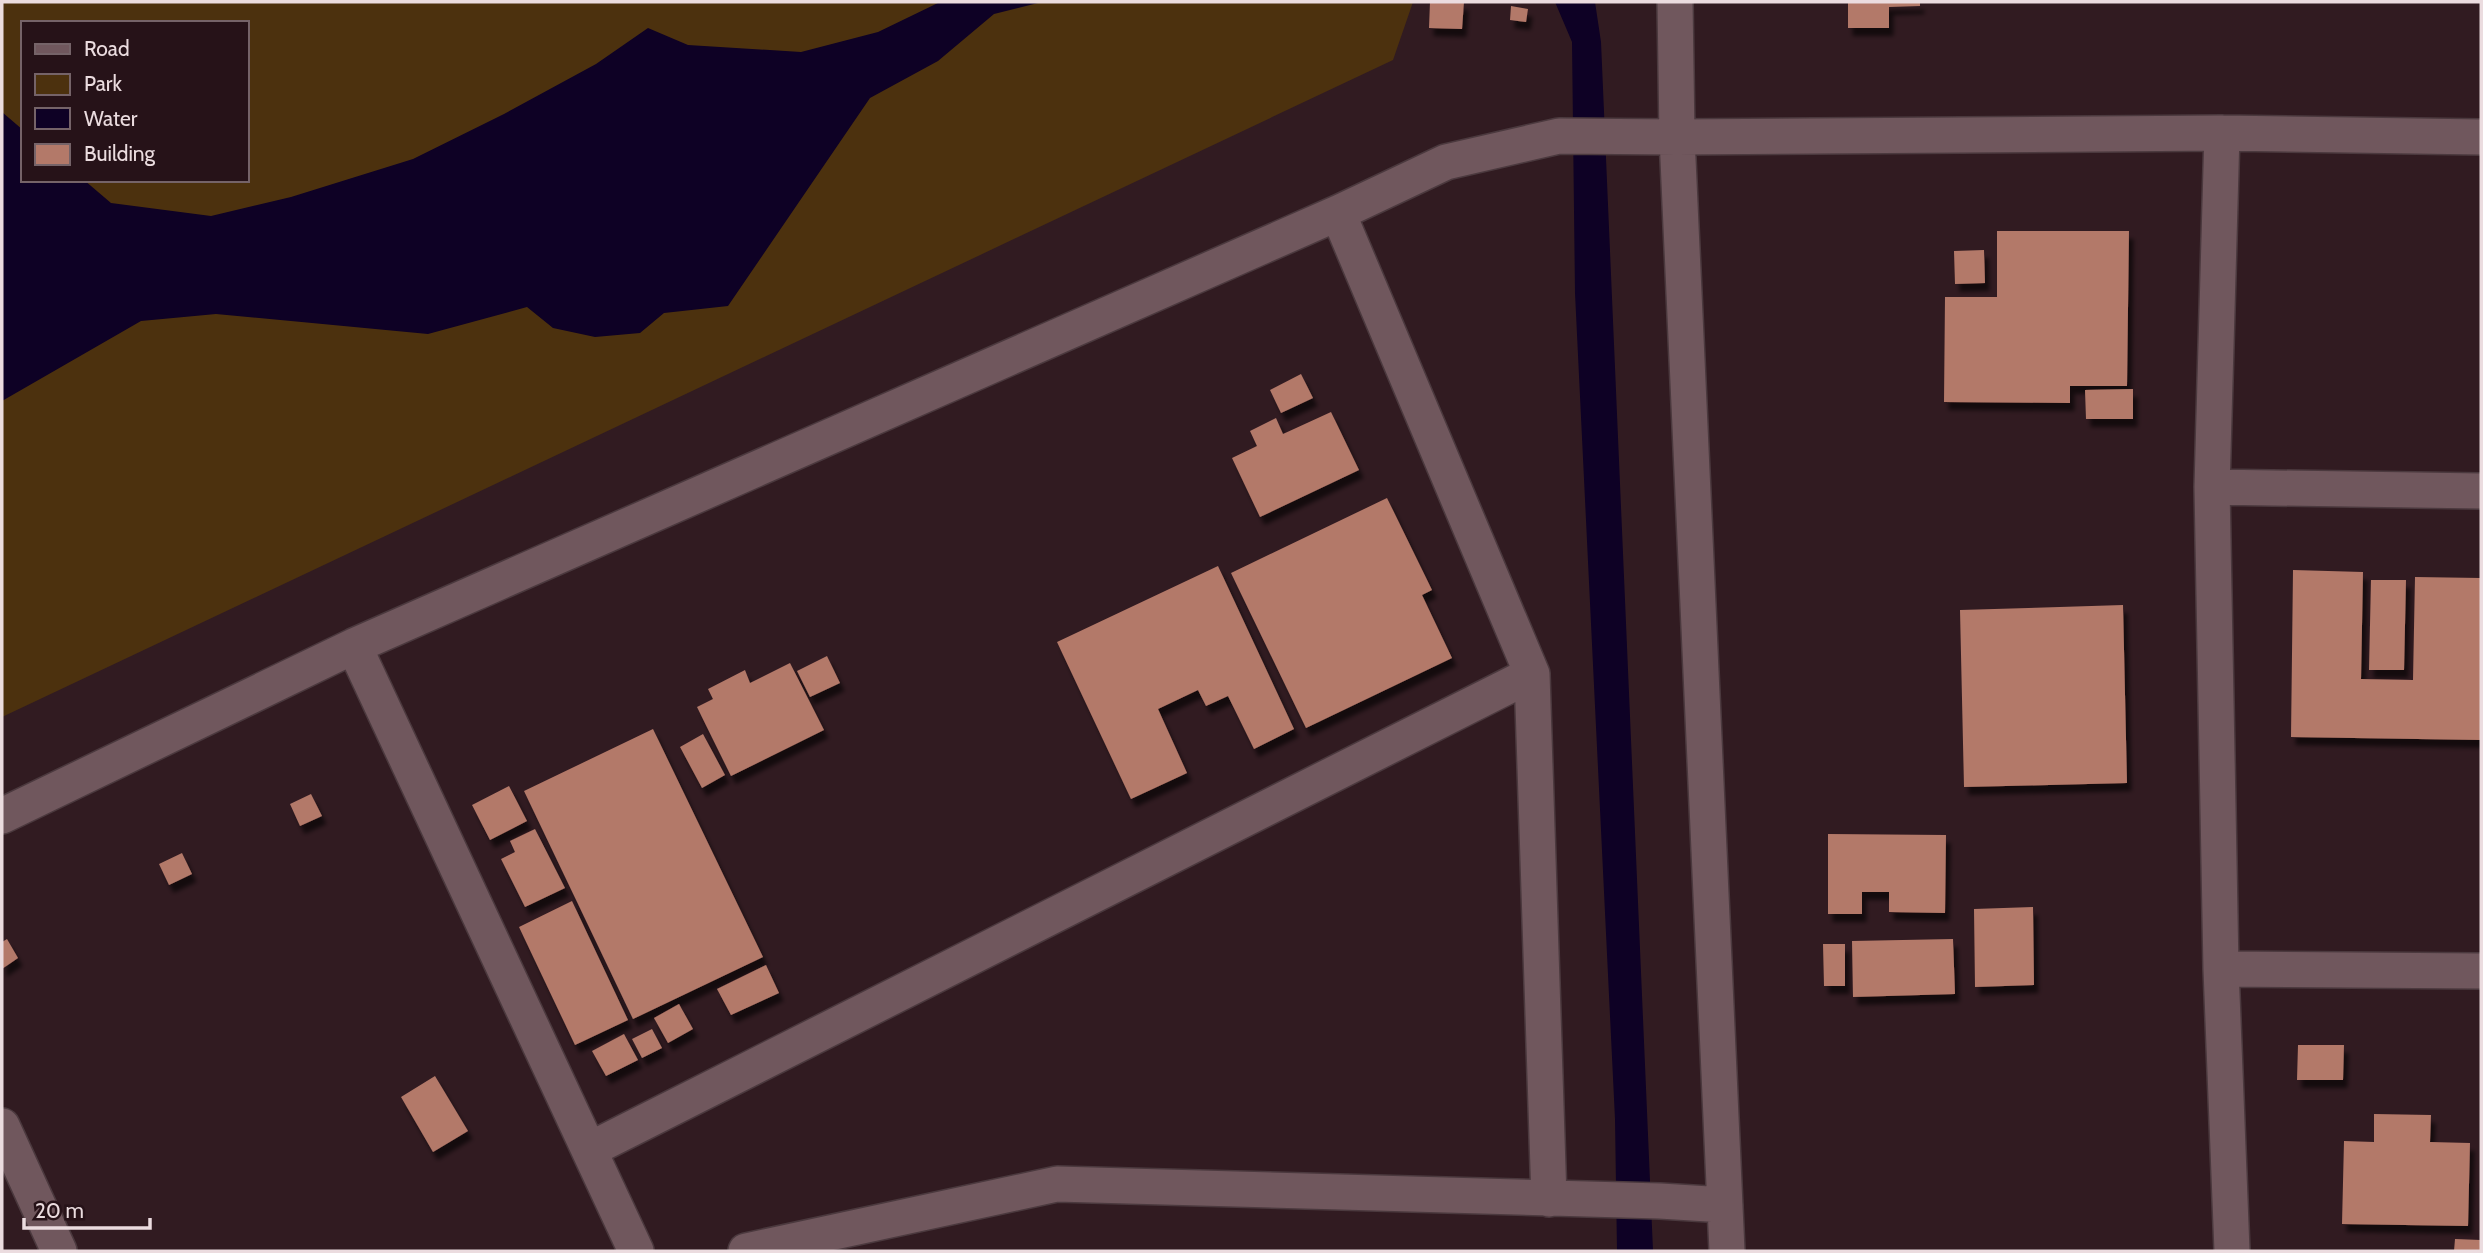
<svg xmlns="http://www.w3.org/2000/svg" width="2483" height="1253" font-family="Cabin,sans-serif">
  <style>
    .green { fill: #4c310e; fill-rule: evenodd }
    .water { fill: #0e0125 }
    .building { fill: #b37969; filter: url(#shadow) }
    .lines { fill: none; stroke-linecap: round; stroke-linejoin: round }
    .street-casing { stroke: #4b393e; stroke-width: 38 }
    .street { stroke: #70575d; stroke-width: 35 }
  </style>
  <defs>
    <filter id="shadow"><feDropShadow dx="4.5" dy="8" stdDeviation="2" flood-color="#0009"/></filter>
  </defs>
  <rect width="100%" height="100%" fill="#311b21"/>
  <path class="green" d="M2 2H1413L1393 60 2 717ZM23 23H247V180H23Z"/>
  <path class="water" d="M940 2H1042L994 14 938 61 870 98 728 306 664 313 640 333 595 337 553 328 527 307 428 334 216 314 141 321 2 401V112L23 130V180H84L111 203 211 216 291 197 413 159 504 114 596 64 648 28 688 45 801 52 878 32Z
    M1555 2H1595L1601 42 1653 1251H1617L1615 1119 1575 293 1572 42Z"/>
  <path class="building" d="M1430 2H1464L1462 29 1429 28Z
    M1848 2H1920V6L1889 7V28H1848Z
    M1511 6 1528 9 1526 22 1510 20Z
    M1997 231H2129L2127 386H2070V403L1944 402 1945 297H1997Z
    M1984 250 1985 283 1955 284 1954 251Z
    M1301 374 1313 398 1281 413 1270 390Z
    M2133 389V419H2086L2085 390Z
    M1331 412 1359 470 1260 517 1232 458 1257 446 1250 431 1276 418 1283 434Z
    M1387 498 1432 590 1422 595 1452 658 1306 728 1231 573Z
    M1218 566 1294 729 1254 749 1228 696 1206 706 1198 690 1158 709 1187 773 1131 799 1057 642Z
    M2293 570 2363 572 2361 679 2413 680 2415 577 2481 578V740L2291 737Z
    M2371 580H2406L2404 670H2369Z
    M2123 605 2127 783 1964 787 1960 610Z
    M827 656 840 683 810 697 797 671Z
    M790 663 824 730 731 776 697 707 713 699 708 689 745 670 750 683Z
    M653 729 763 957 633 1019 524 791Z
    M703 734 725 775 702 788 680 747Z
    M509 786 527 821 490 840 472 805Z
    M311 794 322 816 300 826 290 804Z
    M535 829 565 888 525 907 501 859 515 852 510 841Z
    M1828 834 1946 835 1945 913 1889 912V892H1862V914H1828Z
    M182 853 192 874 169 885 159 864Z
    M572 901 628 1020 575 1045 519 927Z
    M2033 907 2034 985 1975 987 1974 909Z
    M7 939 18 958 2 969V942Z
    M1953 939 1955 994 1853 997 1852 941Z
    M1823 944H1845V986H1824Z
    M766 965 779 993 731 1015 717 989Z
    M679 1004 693 1029 668 1043 654 1018Z
    M652 1029 662 1048 642 1058 632 1039Z
    M624 1034 638 1060 606 1076 592 1051Z
    M2298 1045H2344L2343 1080H2297Z
    M435 1076 468 1131 433 1152 401 1097Z
    M2374 1114 2431 1115 2430 1142 2470 1143 2468 1226 2342 1224 2344 1141 2374 1142Z
    M2455 1239 2481 1240V1251H2454Z"/>
  <g class="lines">
    <defs>
      <path id="street" d="M1675 2 1677 137 1727 1251
        M2222 133 2212 487 2221 969 2232 1251
        M1338 213 1532 674 1549 1199
        M2212 487 2481 491
        M354 646 636 1251
        M2 816 354 646 1338 213 1446 162 1559 136 1677 137 2222 133 2481 137
        M2221 969 2481 971
        M2 1126 59 1251
        M589 1150 1532 674
        M746 1251 1057 1184 1660 1201 1725 1205"/>
    </defs>
    <use href="#street" class="street-casing"/>
    <use href="#street" class="street"/>
  </g>
  <rect width="2483" height="1253" fill="none" stroke="#ebdcdf" stroke-width="7"/>
  <rect x="21" y="21" width="228" height="161" fill="#261218" stroke="#756368" stroke-width="2"/>
  <rect x="35" y="44" width="35" height="10" fill="#70575d" stroke="#756368" stroke-width="2"/>
  <text x="84" y="56" font-size="21" fill="#ebdcdf">Road</text>
  <rect x="35" y="74" width="35" height="21" fill="#4c310e" stroke="#756368" stroke-width="2"/>
  <text x="84" y="91" font-size="21" fill="#ebdcdf">Park</text>
  <rect x="35" y="108" width="35" height="21" fill="#0e0125" stroke="#756368" stroke-width="2"/>
  <text x="84" y="126" font-size="21" fill="#ebdcdf">Water</text>
  <rect x="35" y="144" width="35" height="21" fill="#b37969" stroke="#756368" stroke-width="2"/>
  <text x="84" y="161" font-size="21" fill="#ebdcdf">Building</text>
  <path d="M24 1218v10h126v-10" fill="none" stroke="#ebdcdf" stroke-width="3.5"/>
  <text x="35" y="1218" font-size="21" fill="#ebdcdf" stroke="#261218" stroke-width="5" paint-order="stroke">20 m</text>
</svg>
